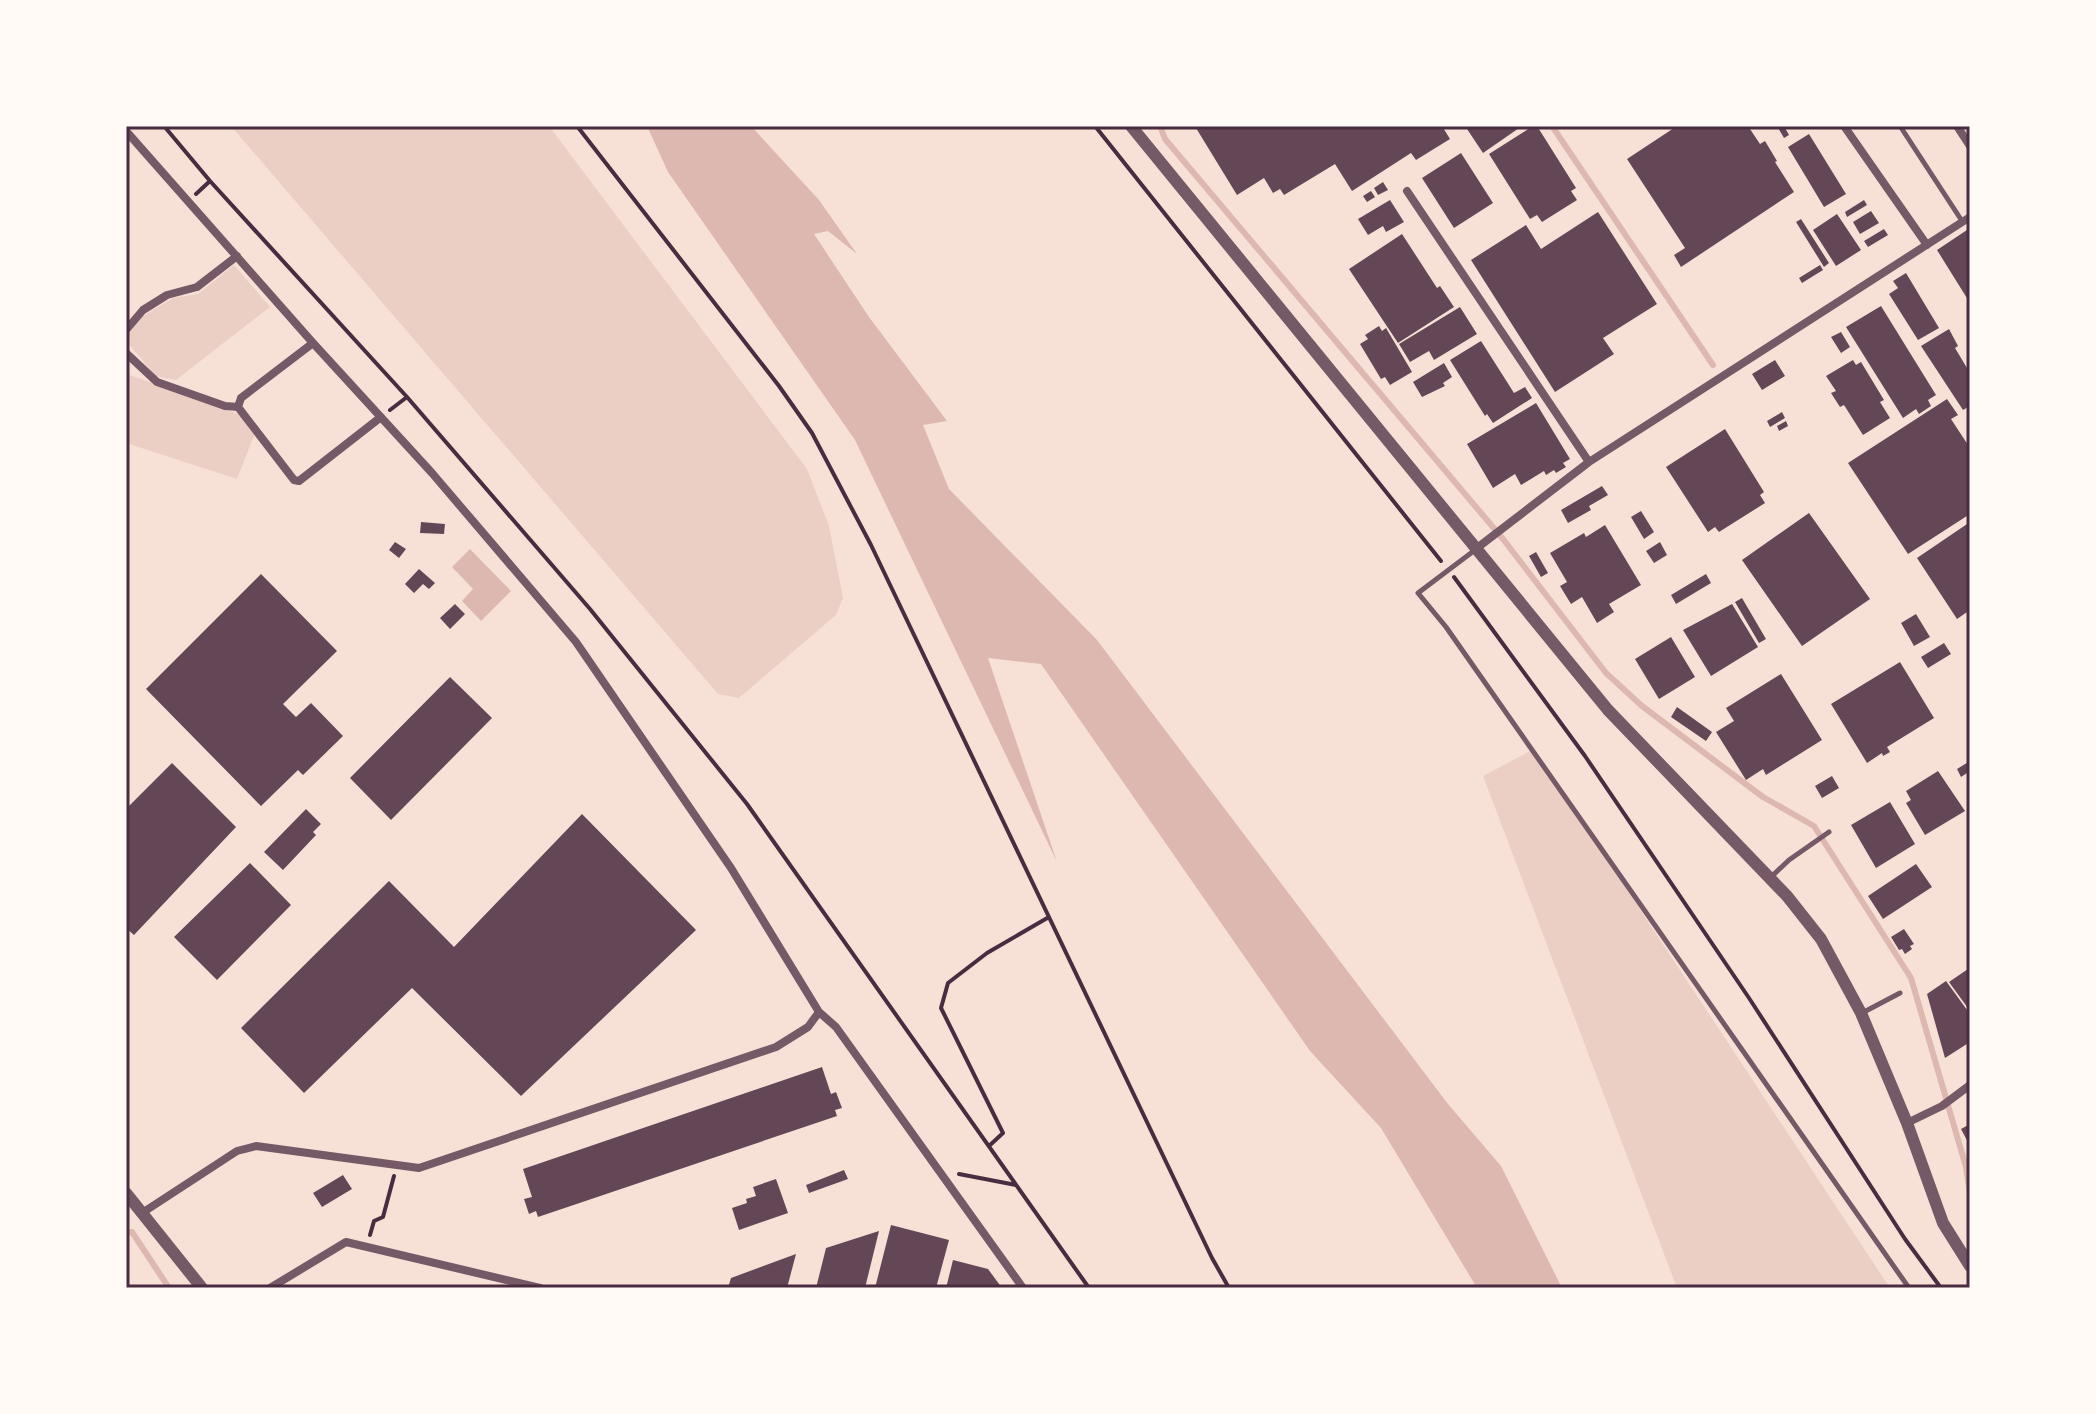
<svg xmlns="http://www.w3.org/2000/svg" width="2096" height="1414" font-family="Helvetica,sans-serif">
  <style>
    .green { fill: #ebcfc5 }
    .water { fill: #dcb8b0 }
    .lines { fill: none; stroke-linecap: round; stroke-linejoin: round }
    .stream { stroke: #dcb8b0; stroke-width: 6 }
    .building { fill: #644757 }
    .path { stroke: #4a2c40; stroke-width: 4 }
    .service { stroke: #755966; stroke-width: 5 }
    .minor { stroke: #755966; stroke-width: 8 }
    .tertiary { stroke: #755966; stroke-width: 12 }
    .neatline { fill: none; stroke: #4a2c40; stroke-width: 3 }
  </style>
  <rect width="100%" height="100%" fill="#f7e1d7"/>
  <path class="green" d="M231 126H549L807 469 829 526 843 598 836 615 739 698 718 694Z
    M234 265 270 307 176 380 156 376 126 341V337L143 316 173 298 198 294Z
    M130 375 241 415 255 433 237 479 126 443V383Z
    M1534 749 1890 1288H1677L1483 776Z"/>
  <path class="water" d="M647 126H751L819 200 857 254 828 231 814 234 869 317 947 421 923 425 949 489 1097 640 1448 1104 1501 1166 1562 1288H1477L1381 1128 1310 1051 1041 664 988 658 1057 862 855 440 668 172Z
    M470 549 511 591 481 621 462 601 473 589 452 567Z"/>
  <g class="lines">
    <path class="stream" d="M1160 126 1165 139 1503 539 1606 673 1642 706 1763 797 1814 826 1911 978 1966 1167 1970 1194
      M1552 126 1713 365
      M126 1233 132 1232 169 1288"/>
  </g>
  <path class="building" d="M1199 126H1442L1450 139 1416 160 1411 153 1352 191 1335 164 1284 195 1280 189 1273 193 1264 178 1237 195 1196 128Z
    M1465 126H1522L1483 153Z
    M1533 126H1537L1576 188 1571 191 1577 200 1542 222 1537 215 1530 219 1489 154Z
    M1677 126H1748L1760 144 1765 141 1777 161 1775 162 1794 192 1681 267 1674 255 1685 248 1627 159Z
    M1777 126H1784L1789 135 1784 138Z
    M1809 134 1846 194 1824 207 1788 147Z
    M1461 153 1493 203 1454 228 1422 178Z
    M1383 182 1388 190 1378 195 1374 188Z
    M1371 191 1375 197 1367 202 1363 196Z
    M1390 200 1404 222 1386 232 1383 226 1368 235 1358 219Z
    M1864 200 1867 205 1847 217 1845 212Z
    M1871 211 1879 223 1860 234 1853 222Z
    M1598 212 1657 304 1603 338 1614 354 1555 392 1471 260 1526 225 1541 249Z
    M1837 214 1861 250 1836 266 1813 230Z
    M1801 219 1829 263 1824 267 1796 222Z
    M1970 228V303L1937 250Z
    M1884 229 1888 235 1868 247 1864 241Z
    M1402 234 1437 288 1440 286 1454 307 1398 343 1349 269Z
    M1820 265 1823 270 1802 283 1799 278Z
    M1906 273 1939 328 1918 340 1889 294 1898 288 1893 281Z
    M1881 306 1936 395 1928 400 1931 406 1919 414 1916 409 1903 418 1846 327Z
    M1460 307 1477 334 1434 360 1429 351 1410 362 1399 344Z
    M1379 326 1382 331 1386 328 1412 372 1390 385 1385 377 1381 379 1360 344 1368 339 1365 335Z
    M1949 329 1958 346 1955 348 1970 373V406L1963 410 1921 346Z
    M1841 332 1850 347 1841 353 1831 337Z
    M1481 341 1514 393 1525 387 1532 398 1493 423 1487 414 1485 416 1450 360Z
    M1775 360 1785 376 1762 390 1752 374Z
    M1853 360 1856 365 1861 362 1884 400 1880 402 1890 418 1863 435 1844 405 1840 407 1831 393 1836 391 1826 376Z
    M1444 363 1452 377 1443 383 1445 386 1422 397 1413 382Z
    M1947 399 1958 415 1951 419 1970 448V514L1908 554 1848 463Z
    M1536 403 1570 459 1563 463 1566 467 1556 473 1554 470 1546 475 1544 471 1521 485 1515 474 1493 488 1467 444Z
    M1782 412 1785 418 1770 427 1767 421Z
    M1786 421 1788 426 1779 431 1777 426Z
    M1725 429 1764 492 1760 495 1765 503 1719 532 1715 527 1708 532 1666 467Z
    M1602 486 1608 495 1589 506 1591 510 1568 523 1561 510Z
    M1641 511 1654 532 1644 539 1631 517Z
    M1809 513 1870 599 1802 646 1742 560Z
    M421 522 445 524 444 534 420 533Z
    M1970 522V610L1957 619 1917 558Z
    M1605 525 1641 585 1609 604 1614 612 1597 623 1582 597 1571 604 1560 586 1567 582 1550 553 1584 533 1586 537Z
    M395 542 406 549 399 558 389 550Z
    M1660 542 1667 555 1654 563 1646 551Z
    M1536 552 1548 573 1541 577 1529 556Z
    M419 569 435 583 429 589 423 584 414 593 405 584Z
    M261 574 337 651 283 704 296 717 311 703 343 736 303 775 298 770 261 806 146 689Z
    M1706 574 1711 583 1676 604 1671 595Z
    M1742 598 1766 639 1759 643 1735 602Z
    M455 604 465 614 450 629 440 618Z
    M1732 604 1758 647 1711 676 1683 630Z
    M1916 614 1930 637 1914 646 1901 623Z
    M1671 637 1695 677 1659 699 1635 659Z
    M1944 643 1951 654 1928 668 1921 657Z
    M1900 662 1934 718 1887 747 1890 752 1883 756 1882 753 1867 763 1831 704Z
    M1781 674 1822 740 1766 775 1763 769 1746 780 1716 732 1734 721 1726 708Z
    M450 677 492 718 391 820 350 778Z
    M1677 707 1712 732 1706 741 1671 717Z
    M1970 761V771L1961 777 1957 769Z
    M172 763 236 827 134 935 126 928V809Z
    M1938 771 1965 811 1925 835 1906 803 1911 800 1906 791Z
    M1832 776 1839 788 1822 798 1815 786Z
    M1890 802 1915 844 1876 868 1851 825Z
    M306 809 321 824 313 832 316 835 283 870 264 852Z
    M582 814 696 930 521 1096 412 988 304 1093 241 1028 389 881 454 947Z
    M250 863 291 905 217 980 174 937Z
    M1916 864 1932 887 1883 919 1868 896Z
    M1904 929 1914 944 1910 946 1912 949 1905 954 1902 949 1899 950 1891 937Z
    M1968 969 1970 971V1011L1949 982Z
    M1946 981 1970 1014V1042L1945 1058 1927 994Z
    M822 1067 831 1094 836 1092 842 1108 835 1110 837 1116 538 1217 536 1211 529 1214 524 1199 532 1197 523 1169Z
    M1970 1124V1155L1967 1148 1970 1146 1961 1129Z
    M844 1170 848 1179 809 1193 806 1185Z
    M343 1175 352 1189 322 1207 313 1193Z
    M776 1179 788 1213 739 1230 732 1208 747 1203 746 1199 756 1196 753 1187Z
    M891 1225 949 1240 936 1288H875Z
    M879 1231 865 1288H816L826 1248Z
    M796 1254 787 1288H728L731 1278Z
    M953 1260 988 1269 1002 1288H946Z"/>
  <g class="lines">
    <path class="path" d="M164 126 210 181 407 397 590 609 747 804 1089 1288
      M577 126 779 386 812 433 871 545 1212 1258 1229 1288
      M1095 126 1441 561
      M196 194 210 181
      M390 410 407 397
      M1454 577 1585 756 1749 998 1905 1239 1941 1288
      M989 1146 1003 1133 941 1008 948 983 987 953 1049 917
      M959 1174 1016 1185
      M370 1235 374 1221 383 1217 394 1176"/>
    <path class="service" d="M1900 126 1962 221
      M1475 550 1418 593 1446 627 1909 1288
      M1770 878 1789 860 1829 832
      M1862 1013 1900 993"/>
    <path class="minor" d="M1844 126 1927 245
      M1957 126 1970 146
      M126 131 313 343 432 473 576 642 731 868 819 1012 836 1027 1023 1288
      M1407 191 1589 462
      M126 330 143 310 167 295 197 287 237 256
      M313 343 241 398 238 407 294 480 299 481 381 417
      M126 353 157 382 225 406 238 407
      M1477 548 1589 462 1970 217
      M1907 1123 1942 1106 1970 1085
      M142 1213 237 1151 256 1146 419 1168 776 1047 808 1027 819 1012
      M270 1288 346 1242 540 1288"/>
    <path class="tertiary" d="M1131 126 1608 710 1787 896 1821 939 1861 1013 1907 1123 1943 1223 1970 1266
      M126 1193 202 1288"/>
  </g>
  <rect width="2096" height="1414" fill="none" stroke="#fffaf5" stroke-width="256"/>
  <rect x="128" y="128" width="1840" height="1158" class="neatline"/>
</svg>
